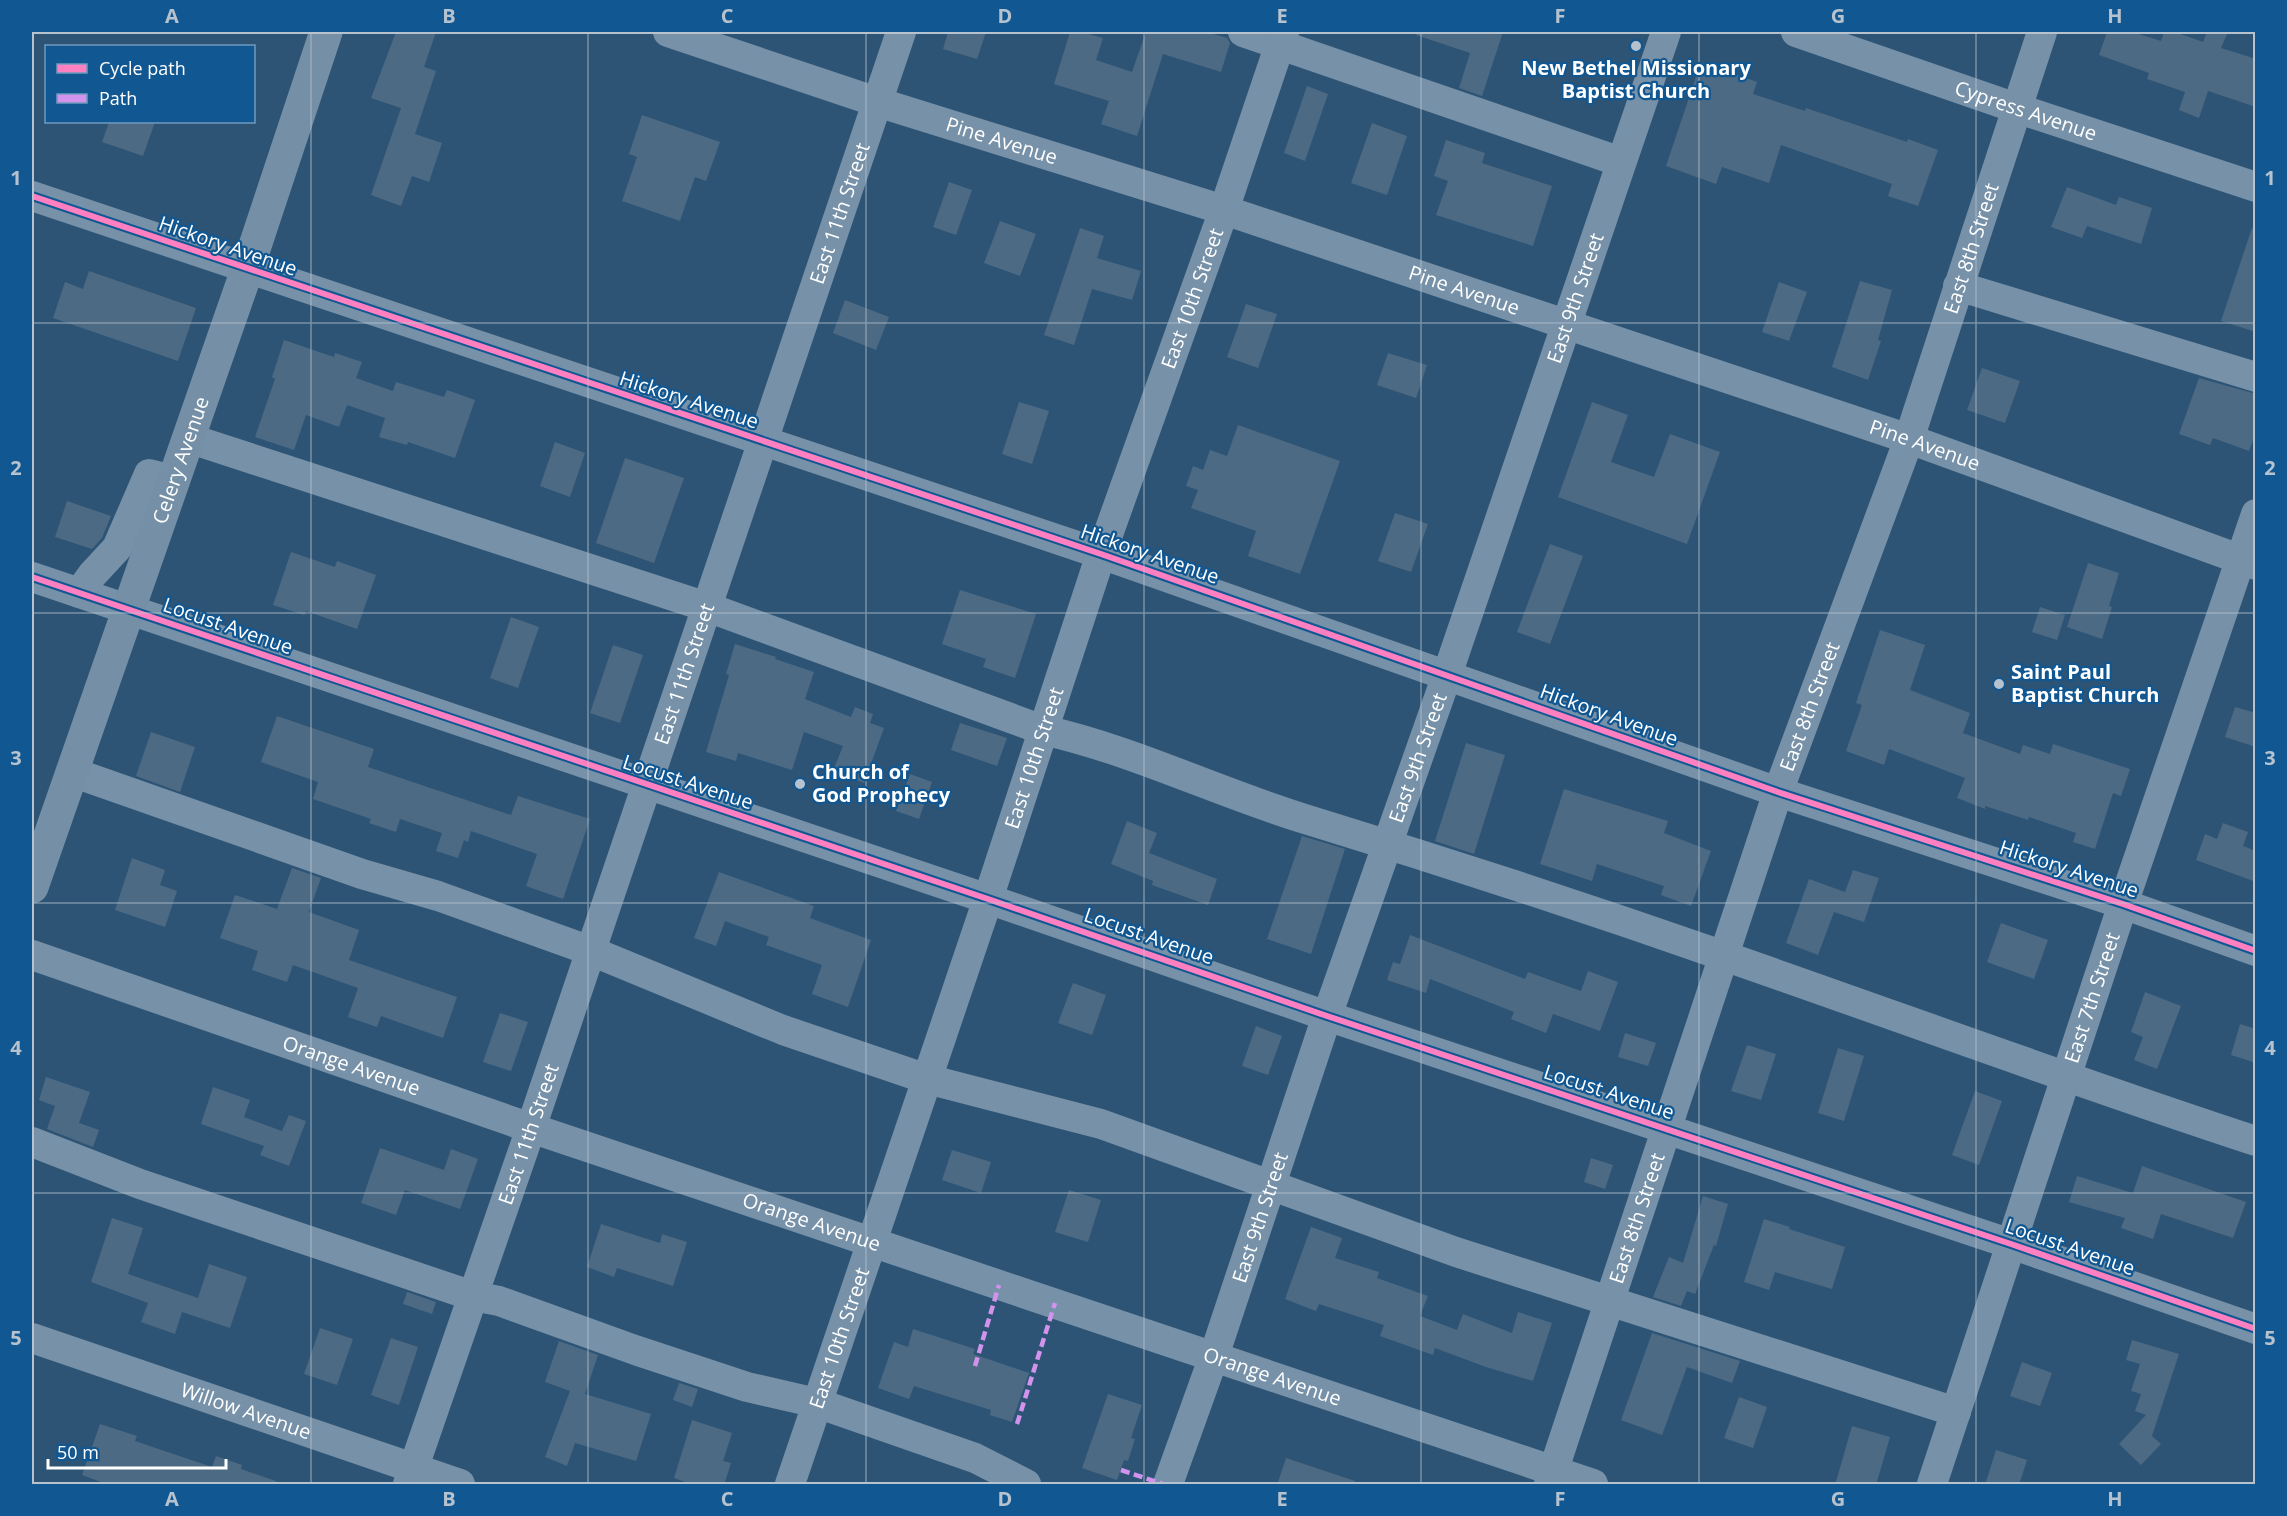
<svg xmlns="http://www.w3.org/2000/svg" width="2287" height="1516" font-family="'Open Sans',sans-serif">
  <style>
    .building { fill: #4c6a84 }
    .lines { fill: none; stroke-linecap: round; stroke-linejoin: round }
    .minor { stroke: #7691a8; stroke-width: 30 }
    .major { stroke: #7590a6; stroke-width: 33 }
    .quiet { stroke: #d193ec; stroke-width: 4.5; stroke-dasharray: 9 4.5; stroke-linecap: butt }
    .cycleway-casing { stroke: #115792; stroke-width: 10 }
    .cycleway { stroke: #ff80c0; stroke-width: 6 }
    .grid { fill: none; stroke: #b6c3cf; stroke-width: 1.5; stroke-opacity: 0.55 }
    .poi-dot { fill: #b6c3cf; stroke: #115792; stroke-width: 2 }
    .labels { text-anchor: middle; stroke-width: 4.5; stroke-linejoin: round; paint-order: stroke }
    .poi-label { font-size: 20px; font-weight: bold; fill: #fff; stroke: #115792; text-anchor: start }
    .street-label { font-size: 20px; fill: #fff; stroke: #115792 }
    .neatline { fill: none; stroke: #b6c3cf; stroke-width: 2 }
    .grid-label { font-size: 20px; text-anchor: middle; font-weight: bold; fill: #b6c3cf }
  </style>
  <rect width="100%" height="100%" fill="#2e5475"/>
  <path class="building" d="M396 32H436L424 67 436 71 415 134 442 143 429 182 412 176 401 206 371 195 401 108 371 98Z
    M948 32H986L977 59 943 49Z
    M1070 32H1081L1103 38 1096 60 1132 72 1146 32H1207L1227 38 1230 43 1221 72 1163 54 1137 136 1101 124 1109 101 1054 84Z
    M1417 32H1503L1482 96 1459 88 1470 53 1416 35Z
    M2107 32H2132L2161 41 2164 32H2175L2203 42 2207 32H2228L2221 48 2256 59V107L2208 91 2199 118 2179 110 2185 92 2147 79 2149 73 2099 55Z
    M1701 62 1757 82 1753 94 1805 111 1806 108 1907 142 1908 139 1938 150 1918 206 1888 196 1892 184 1781 145 1769 183 1722 167 1716 184 1666 166Z
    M1307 86 1328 94 1305 161 1284 153Z
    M642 115 720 142 706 181 695 177 680 221 622 201 637 157 629 154Z
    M109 122H155L143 156 102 142Z
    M1372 123 1407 136 1387 195 1351 183Z
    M1446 140 1485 153 1482 163 1552 186 1533 246 1436 215 1448 181 1434 176Z
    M949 182 972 190 956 235 933 227Z
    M2067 187 2116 205 2119 197 2152 208 2141 244 2087 226 2082 238 2051 227Z
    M1000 221 1036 234 1020 276 984 263Z
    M1080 228 1104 236 1097 258 1141 271 1132 300 1092 289 1074 345 1044 335Z
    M2252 228 2256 229V332L2221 321Z
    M89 271 196 308 178 361 53 318 65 282 83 289Z
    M1860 281 1892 290 1878 340 1881 341 1868 380 1832 367Z
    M1779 282 1807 292 1789 341 1762 332Z
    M845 300 889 317 876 350 833 333Z
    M1246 304 1277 314 1258 368 1227 357Z
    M284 340 334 357 335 353 362 362 356 378 393 391 396 382 444 397 447 390 475 400 455 458 408 442 407 445 379 437 385 418 347 405 339 427 306 415 294 450 255 437 275 379 272 377Z
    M1388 353 1427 365 1416 398 1377 385Z
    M1982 368 2020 381 2005 423 1967 410Z
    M2199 378 2256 394V432L2249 451 2213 438 2210 445 2179 434Z
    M1019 402 1049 411 1032 464 1002 454Z
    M1592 402 1628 415 1611 462 1654 477 1670 434 1720 452 1687 544 1558 497Z
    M1238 425 1340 461 1300 574 1248 556 1256 531 1191 508 1198 490 1186 486 1193 466 1203 470 1210 450 1227 456Z
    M555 442 585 453 570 497 540 486Z
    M625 458 684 478 654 563 596 543Z
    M67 501 111 516 102 538 92 549 55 537Z
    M1395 513 1428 524 1411 572 1378 561Z
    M1550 544 1583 556 1550 644 1517 632Z
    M291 552 335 567 337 561 376 575 357 629 306 611 304 615 273 605Z
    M2088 563 2119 573 2109 606 2112 607 2102 639 2067 627Z
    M960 590 1036 614 1015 678 983 667 986 659 942 644Z
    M2040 607 2065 615 2057 640 2032 632Z
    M511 617 539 627 518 688 490 678Z
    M1880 630 1925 645 1910 690 1970 713 1963 733 2020 754 2023 745 2050 754 2053 744 2130 769 2121 796 2113 793 2095 849 2073 842 2076 833 2029 817 2028 820 1985 806V809L1957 798 1965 778 1889 749 1884 765 1846 751 1862 705 1856 703Z
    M735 644 776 657 775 659 814 672 805 699 851 717 855 707 873 714 870 723 884 728 864 783 833 771 843 746 804 732 792 770 738 753 736 761 706 752 729 675 726 674Z
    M613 645 643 655 620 723 590 713Z
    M2235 707 2256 713V747L2225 737Z
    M277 716 374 749 368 767 511 815 518 796 590 819 563 899 526 886 537 854 471 831 468 842 464 840 458 858 436 851 442 833 400 819 396 832 369 823 371 819 313 799 318 782 261 762Z
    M960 723 1007 738 997 766 951 750Z
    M151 732 195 747 180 792 136 776Z
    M1466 743 1505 755 1474 854 1435 841Z
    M910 774 932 782 919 819 896 811Z
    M1564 789 1668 821 1664 833 1711 851 1691 906 1661 895 1664 886 1597 864 1592 881 1540 864Z
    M1127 821 1157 833 1149 853 1217 879 1208 905 1152 885 1153 881 1111 864Z
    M2223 823 2248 832 2243 846 2256 851V882L2196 860 2205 834 2217 839Z
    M1302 836 1345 849 1311 954 1267 939Z
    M132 858 165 870 160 885 177 891 165 927 115 910Z
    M292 868 321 878 309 912 359 930 349 960 457 997 443 1038 381 1016 377 1027 348 1017 358 988 293 965 287 982 252 970 258 951 220 938 235 895 277 909Z
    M1853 870 1879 878 1864 922 1834 912 1818 955 1786 943 1809 879 1845 892Z
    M719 872 814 906 810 918 871 940 848 1007 812 994 822 965 766 945 769 937 725 921 716 946 694 938Z
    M2001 923 2048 940 2034 979 1987 962Z
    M1410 935 1525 979 1528 972 1581 991 1588 971 1618 982 1600 1031 1553 1014 1546 1033 1511 1019 1514 1012 1430 979 1426 993 1387 980 1393 962 1400 964Z
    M1073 983 1106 995 1092 1035 1058 1023Z
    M2145 992 2181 1006 2157 1069 2134 1060 2143 1037 2131 1032Z
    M500 1013 528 1022 511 1071 483 1062Z
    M2240 1024 2256 1029V1063L2231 1055Z
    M1256 1026 1282 1036 1268 1075 1242 1066Z
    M1625 1033 1656 1043 1648 1066 1618 1057Z
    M1747 1045 1776 1054 1761 1100 1731 1091Z
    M1838 1048 1864 1056 1844 1121 1818 1113Z
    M46 1077 90 1092 79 1123 99 1130 93 1147 47 1129 55 1106 39 1100Z
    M213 1087 250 1100 244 1117 282 1131 289 1115 306 1121 289 1166 260 1155 264 1146 201 1124Z
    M1975 1091 2002 1101 1979 1165 1952 1155Z
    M380 1148 444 1170 451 1149 478 1159 460 1209 405 1190 396 1215 361 1203Z
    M952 1150 991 1162 981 1193 942 1180Z
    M1591 1158 1613 1165 1605 1189 1584 1182Z
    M2142 1166 2246 1202 2233 1238 2161 1214 2153 1239 2121 1228 2125 1218 2069 1202 2077 1176 2133 1193Z
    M1069 1190 1101 1200 1088 1242 1055 1232Z
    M1703 1196 1728 1204 1716 1246 1714 1245 1695 1294 1687 1291 1681 1306 1653 1297 1669 1257 1683 1263Z
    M112 1218 143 1228 128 1274 198 1298 209 1264 247 1277 230 1328 182 1312 175 1334 141 1322 148 1303 91 1282Z
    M1764 1219 1790 1227 1789 1229 1845 1247 1832 1289 1775 1272 1769 1290 1744 1282Z
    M601 1224 660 1243 662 1234 687 1242 673 1286 617 1268 614 1277 587 1267Z
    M1311 1227 1342 1238 1335 1258 1379 1272 1377 1278 1428 1296 1420 1316 1457 1330 1463 1314 1512 1333 1518 1312 1552 1323 1533 1381 1486 1367 1435 1348 1433 1355 1380 1336 1384 1325 1319 1304 1316 1311 1285 1299Z
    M407 1292 436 1302 432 1314 403 1304Z
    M320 1328 353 1339 337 1385 304 1374Z
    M913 1329 975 1349 973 1354 1029 1373 1012 1422 990 1415 991 1410 914 1386 909 1399 878 1388 894 1342 908 1347Z
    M1652 1333 1740 1361 1732 1383 1687 1367 1662 1435 1621 1420Z
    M391 1338 418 1347 399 1405 371 1395Z
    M2132 1340 2179 1354 2152 1436 2161 1444 2141 1465 2119 1444 2146 1415 2135 1411 2141 1394 2131 1391 2140 1364 2126 1360Z
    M559 1341 598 1355 585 1394 651 1414 636 1461 575 1443 567 1466 545 1457 570 1391 545 1382Z
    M2022 1362 2052 1373 2040 1406 2010 1396Z
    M679 1383 698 1389 692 1407 673 1400Z
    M1108 1394 1142 1405 1131 1438 1135 1439 1128 1461 1124 1460 1117 1480 1082 1468Z
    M1739 1397 1767 1407 1753 1448 1724 1438Z
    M692 1420 732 1433 723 1461 731 1463 724 1485H694L674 1478Z
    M100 1424 137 1436 135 1441 212 1467 216 1456 242 1465 241 1469 276 1481V1485H109L82 1475Z
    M1852 1426 1890 1437 1876 1485H1835Z
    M1996 1450 2027 1460 2019 1485H1985Z
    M1286 1458 1355 1481 1354 1485H1277Z"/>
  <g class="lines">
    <g class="minor">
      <path id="s1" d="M668 32 877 102 1224 210 1909 439 2256 565"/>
      <path d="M1243 32 1621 162"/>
      <path id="s2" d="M1796 32 2016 108 2256 187"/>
      <path d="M32 196 1101 554 1778 792 2123 904 2256 951"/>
      <path d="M1958 286 2256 377"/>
      <path d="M188 438 707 607 1043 730C1133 750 1217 792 1305 819 1446 862 1587 908 1727 957 1903 1018 2078 1083 2256 1141"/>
      <path d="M32 577 988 899 1327 1016 2011 1244 2256 1329"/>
      <path d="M79 593 92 575 117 548 149 474 173 480"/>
      <path d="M72 772 362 874 438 896 591 951 783 1030 927 1079 1101 1124 1456 1252 1956 1412"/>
      <path id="s3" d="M32 955 531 1128 1593 1484"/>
      <path d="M32 1142 140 1184 473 1296 499 1301 635 1350 747 1387 817 1403 975 1458 1026 1484"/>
      <path id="s4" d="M32 1338 460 1484"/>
      <path id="s5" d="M408 1484 531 1128 901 32"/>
      <path id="s6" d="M790 1484 988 899 1101 554 1224 210 1284 32"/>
      <path id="s7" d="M1168 1484 1214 1356 1327 1016 1447 675 1666 32"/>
      <path id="s8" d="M1549 1484 1778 792 1909 439 2042 32"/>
      <path id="s9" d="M1932 1484 2123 904 2256 514"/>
    </g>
    <path class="major" id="s10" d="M32 887 247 270 326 32"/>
    <path class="quiet" d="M975 1366 999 1285
      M1017 1424 1055 1303
      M1121 1470 1163 1484"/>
    <defs>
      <path id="cycleway" d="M32 196 1101 554 1778 792 2123 904 2256 951
        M32 577 988 899 1327 1016 2011 1244 2256 1329"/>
    </defs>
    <use href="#cycleway" class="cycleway-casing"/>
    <use href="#cycleway" class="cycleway"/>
  </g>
  <path class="grid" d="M311 32V1484M588 32V1484M866 32V1484M1144 32V1484M1421 32V1484M1699 32V1484M1976 32V1484M32 323H2256M32 613H2256M32 903H2256M32 1193H2256"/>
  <g class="poi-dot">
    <circle cx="1636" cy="46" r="6"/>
    <circle cx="1999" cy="684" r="6"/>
    <circle cx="800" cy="784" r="6"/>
  </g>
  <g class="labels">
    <g class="poi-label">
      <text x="1636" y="75" text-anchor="middle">New Bethel Missionary<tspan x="1636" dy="23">Baptist Church</tspan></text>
      <text x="2011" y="679">Saint Paul<tspan x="2011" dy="23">Baptist Church</tspan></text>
      <text x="812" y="779">Church of<tspan x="812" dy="23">God Prophecy</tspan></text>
    </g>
    <g class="street-label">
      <text dy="7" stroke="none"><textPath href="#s2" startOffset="243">Cypress Avenue</textPath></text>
      <text dy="7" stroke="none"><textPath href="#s1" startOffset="351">Pine Avenue</textPath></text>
      <text dy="7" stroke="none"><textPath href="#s5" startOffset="1342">East 11th Street</textPath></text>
      <text transform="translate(228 246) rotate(19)" y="7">Hickory Avenue</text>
      <text dy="7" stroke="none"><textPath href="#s8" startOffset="1306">East 8th Street</textPath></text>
      <text dy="7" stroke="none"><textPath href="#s1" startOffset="837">Pine Avenue</textPath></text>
      <text dy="7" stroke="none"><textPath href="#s6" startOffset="1252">East 10th Street</textPath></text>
      <text dy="7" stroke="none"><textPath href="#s7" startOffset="1254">East 9th Street</textPath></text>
      <text transform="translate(689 400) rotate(18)" y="7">Hickory Avenue</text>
      <text dy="7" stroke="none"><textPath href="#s1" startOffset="1323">Pine Avenue</textPath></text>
      <text dy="7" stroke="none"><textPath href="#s10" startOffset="452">Celery Avenue</textPath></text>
      <text transform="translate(1150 554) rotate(19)" y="7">Hickory Avenue</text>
      <text transform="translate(228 626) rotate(19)" y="7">Locust Avenue</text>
      <text dy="7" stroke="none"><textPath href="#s5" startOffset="856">East 11th Street</textPath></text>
      <text dy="7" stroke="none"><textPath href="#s8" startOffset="820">East 8th Street</textPath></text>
      <text transform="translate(1609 715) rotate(20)" y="7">Hickory Avenue</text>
      <text dy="7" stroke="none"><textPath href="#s6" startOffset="766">East 10th Street</textPath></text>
      <text dy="7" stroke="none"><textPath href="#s7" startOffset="768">East 9th Street</textPath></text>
      <text transform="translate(688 782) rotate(18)" y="7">Locust Avenue</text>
      <text transform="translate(2069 869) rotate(18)" y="7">Hickory Avenue</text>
      <text transform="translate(1149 936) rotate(19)" y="7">Locust Avenue</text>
      <text dy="7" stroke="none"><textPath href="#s9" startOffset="512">East 7th Street</textPath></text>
      <text dy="7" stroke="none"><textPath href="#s3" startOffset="338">Orange Avenue</textPath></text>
      <text transform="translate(1609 1092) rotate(18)" y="7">Locust Avenue</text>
      <text dy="7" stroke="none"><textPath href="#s5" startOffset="370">East 11th Street</textPath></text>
      <text dy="7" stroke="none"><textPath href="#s7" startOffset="282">East 9th Street</textPath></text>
      <text dy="7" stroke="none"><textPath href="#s8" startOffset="280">East 8th Street</textPath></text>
      <text dy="7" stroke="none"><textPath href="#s3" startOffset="824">Orange Avenue</textPath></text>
      <text transform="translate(2070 1247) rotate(19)" y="7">Locust Avenue</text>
      <text dy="7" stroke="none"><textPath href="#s6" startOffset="154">East 10th Street</textPath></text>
      <text dy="7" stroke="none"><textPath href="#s3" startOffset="1310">Orange Avenue</textPath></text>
      <text dy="7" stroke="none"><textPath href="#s4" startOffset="226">Willow Avenue</textPath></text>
    </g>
  </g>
  <rect width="2287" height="1516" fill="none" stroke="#115792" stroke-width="66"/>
  <rect x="45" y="45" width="210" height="78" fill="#115792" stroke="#709abe" stroke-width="1.5"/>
  <rect x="57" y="64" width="30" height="9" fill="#ff80c0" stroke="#709abe" stroke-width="1.5"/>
  <text x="99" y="75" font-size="18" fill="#ffffff">Cycle path</text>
  <rect x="57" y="94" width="30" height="9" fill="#d193ec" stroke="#709abe" stroke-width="1.5"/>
  <text x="99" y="105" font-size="18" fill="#ffffff">Path</text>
  <path d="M48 1459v9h178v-9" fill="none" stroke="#ffffff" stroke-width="3"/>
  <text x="57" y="1459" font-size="18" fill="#ffffff" stroke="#115792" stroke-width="4.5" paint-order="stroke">50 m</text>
  <rect x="33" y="33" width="2221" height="1450" class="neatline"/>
  <g class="grid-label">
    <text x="172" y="23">A</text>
    <text x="449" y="23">B</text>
    <text x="727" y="23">C</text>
    <text x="1005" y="23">D</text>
    <text x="1282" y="23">E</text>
    <text x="1560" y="23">F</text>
    <text x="1838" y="23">G</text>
    <text x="2115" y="23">H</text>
    <text x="16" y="185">1</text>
    <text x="2270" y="185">1</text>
    <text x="16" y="475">2</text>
    <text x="2270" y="475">2</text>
    <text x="16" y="765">3</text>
    <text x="2270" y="765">3</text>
    <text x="16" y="1055">4</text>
    <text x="2270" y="1055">4</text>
    <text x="16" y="1345">5</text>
    <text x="2270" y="1345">5</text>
    <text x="172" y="1506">A</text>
    <text x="449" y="1506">B</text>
    <text x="727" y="1506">C</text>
    <text x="1005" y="1506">D</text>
    <text x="1282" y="1506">E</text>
    <text x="1560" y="1506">F</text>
    <text x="1838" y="1506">G</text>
    <text x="2115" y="1506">H</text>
  </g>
</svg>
